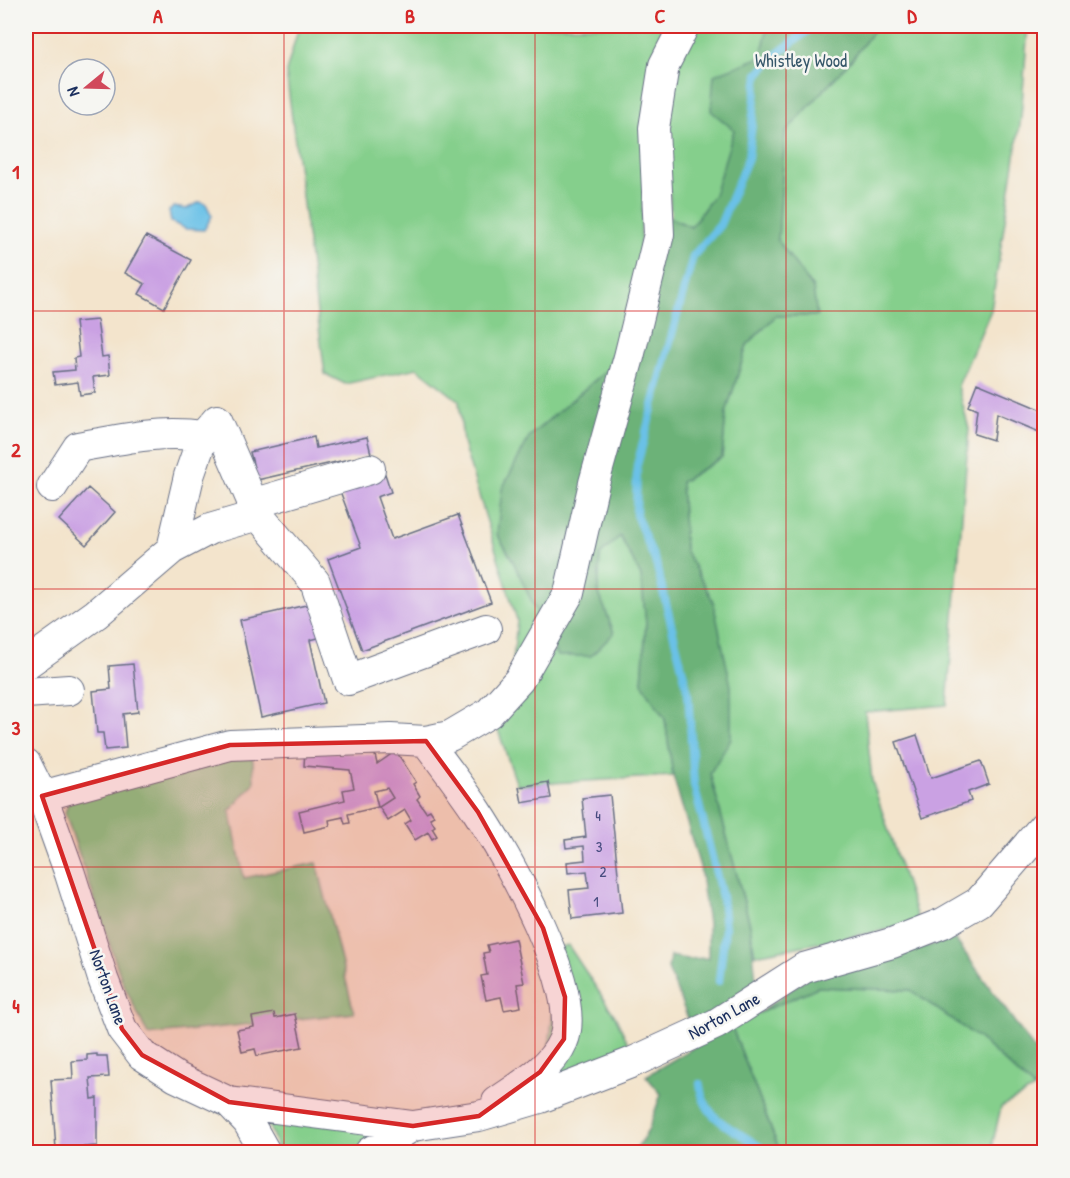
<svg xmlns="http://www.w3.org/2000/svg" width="1070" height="1178" font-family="'Patrick Hand',sans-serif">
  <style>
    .green { fill: #85cf8c; stroke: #507f75; stroke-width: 1.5 }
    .forest { fill: #6cb278; stroke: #44706b; stroke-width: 1.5 }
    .water { fill: #6ac1e7; stroke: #4278a2; stroke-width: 1.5 }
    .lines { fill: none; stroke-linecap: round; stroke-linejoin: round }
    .stream { stroke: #6ac1e7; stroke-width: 8 }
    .building { fill: #caa1e3 }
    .minor-casing { stroke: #676e84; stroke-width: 32 }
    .minor { stroke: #fff; stroke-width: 30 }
    .marked { fill: #d62828; fill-opacity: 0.2; stroke: #d62828; stroke-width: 4.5; stroke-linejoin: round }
    .grid { fill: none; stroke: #d62828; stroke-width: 1.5; stroke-opacity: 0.55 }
    .labels { text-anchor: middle; stroke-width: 5; stroke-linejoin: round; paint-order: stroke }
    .number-label { font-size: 15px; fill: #474c7f }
    .park-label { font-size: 18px; fill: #36576a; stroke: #f6f6f2 }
    .street-label { font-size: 18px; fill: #1b2f5e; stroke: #f6f6f2 }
    .neatline { fill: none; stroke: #d62828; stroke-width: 2 }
    .grid-label { font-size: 20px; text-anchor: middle; font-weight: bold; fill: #d62828 }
  </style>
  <rect width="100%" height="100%" fill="#f6f6f2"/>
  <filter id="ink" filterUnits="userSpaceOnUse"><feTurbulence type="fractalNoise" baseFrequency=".0167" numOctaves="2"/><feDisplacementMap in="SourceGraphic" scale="12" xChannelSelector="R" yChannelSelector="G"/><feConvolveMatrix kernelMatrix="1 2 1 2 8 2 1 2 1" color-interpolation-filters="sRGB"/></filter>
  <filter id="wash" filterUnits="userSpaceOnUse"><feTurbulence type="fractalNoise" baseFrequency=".008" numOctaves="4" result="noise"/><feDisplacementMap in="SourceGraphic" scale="24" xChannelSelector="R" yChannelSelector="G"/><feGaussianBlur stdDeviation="1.35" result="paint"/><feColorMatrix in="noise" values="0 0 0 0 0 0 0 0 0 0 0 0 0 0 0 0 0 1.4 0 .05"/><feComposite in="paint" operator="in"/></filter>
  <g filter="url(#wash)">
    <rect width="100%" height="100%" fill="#f3e4cc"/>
    <path class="green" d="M299 26H670L644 184 638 280 608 369 530 436 497 534 512 559 542 623 512 672 517 620 463 443 459 401 417 368 345 384 325 374 286 72Z
      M693 26H768L761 57 714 195 691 227 671 218 666 132 677 58Z
      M877 26H1028L1021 118 991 310 958 386 969 429 947 705 865 712 872 781 918 920 890 929 755 955 750 925 710 773 731 739 713 601 685 550 681 482 722 457 726 413 747 345 776 316H816L813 288 777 241 785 133 853 58Z
      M620 536 641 576 646 623 642 683 665 719 673 776 517 785 498 730 554 650 558 656 614 633 598 591 600 555Z
      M249 749 253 761 254 783 230 811 244 878 317 863 354 1013 148 1035 122 981 89 883 65 813 69 800Z
      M568 945 615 1016 630 1047 626 1054 516 1093 546 1074 560 947Z
      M817 987 910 990 980 1039 1034 1089 1001 1107 993 1142V1152H780L731 1025Z
      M265 1117 397 1130 359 1152H280Z"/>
    <path class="forest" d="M768 26H877L853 58 785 133 778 241 813 288 817 316H776L747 345 726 413 722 457 681 482 685 550 713 601 731 686V739L710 773 750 925 757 988 691 1026 668 969 670 956 687 959 708 958V924L700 867 673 776 665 719 642 683 646 623 641 576 620 536 600 555 598 591 614 633 591 656H557L512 559 497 534 502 489 530 436 608 369 638 280 666 216 691 227 714 195 734 130 711 111 714 75 761 57Z
      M955 939 1044 1063 1034 1089 980 1039 910 990 818 987 759 1013 811 975Z
      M731 1025 780 1152H634L648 1131 661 1094 646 1076Z"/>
    <path class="water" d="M200 202 206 204 212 216 204 230 186 229 171 222 169 211 174 207 186 209Z"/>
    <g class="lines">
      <path class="stream" d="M719 981 725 928 722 897 694 785 688 692 656 563 636 515 637 465 693 256 720 225 748 158 758 74 778 53 814 26
        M700 1084C704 1125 739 1128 766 1152"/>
    </g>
    <g id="blocks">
      <path class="building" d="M146 236 191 260 164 308 139 294 145 284 125 273Z
        M97 320 102 357 108 356 110 375 93 377 95 393 80 395 78 382 55 385 53 372 75 370 74 358 79 357 75 322Z
        M977 383 1044 411V434L996 414 993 440 974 434 977 410 968 406Z
        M314 437 316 448 367 437 371 454 257 480 250 452Z
        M385 474 391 492 377 497 392 539 458 515 491 602 362 650 328 559 361 547 340 491Z
        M88 488 115 512 86 545 59 520Z
        M315 603 322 637 310 640 324 703 261 717 240 620Z
        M133 664 138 712 123 714 126 748 105 750 103 733H97L93 691 111 689 109 666Z
        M917 735 931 778 981 761 989 784 968 792 971 801 922 818 896 742Z
        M305 750 375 755 377 764 396 751 416 782 413 784 420 796 417 799 426 812 430 810 434 816 430 818 435 826 432 828 437 836 432 839 428 832 415 840 405 824 411 820 405 810 388 821 379 807 393 798 387 788 374 791 378 807 348 814 350 823 345 824 343 817 329 820 330 826 304 832 299 811 345 800 343 790 354 788 350 770 304 766Z
        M548 782 551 798 522 803 519 787Z
        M610 795 622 913 572 919 569 890 589 888 587 871 568 873 567 862 585 860 584 846 566 848 565 840 586 837 582 798Z
        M515 939 524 983 517 984 521 1007 504 1010 501 997 486 1000 481 976 487 975 483 953 489 952 487 945Z
        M274 1013 275 1018 295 1014 302 1047 257 1056 255 1049 242 1052 237 1030 254 1027 252 1017Z
        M97 1054V1056H107L109 1077 90 1078 92 1099 97 1098V1146L56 1149 51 1080 73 1079 72 1061 87 1060V1055Z"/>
    </g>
  </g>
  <g filter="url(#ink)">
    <use href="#blocks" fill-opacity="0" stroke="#676e84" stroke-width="1.5"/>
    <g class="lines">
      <defs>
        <path id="minor" d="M203 436 217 420 258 515 315 582 348 680 486 629
          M52 487 78 447C121 439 160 430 203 436L189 476 172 549
          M252 504 370 469
          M26 664 96 614 172 549 210 529 258 515
          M26 693 69 690
          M426 741C443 764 461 787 477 811 505 853 585 993 563 1041 551 1069 521 1085 497 1102
          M26 764 42 796 70 874 103 979 122 1029 142 1055 176 1077 229 1102 248 1122 265 1152
          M42 796 230 745 391 739 426 741 450 736 489 713 519 680 569 593 594 483 629 357 659 234 654 128 664 65 684 26
          M229 1102 413 1126
          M370 1152 413 1126 479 1116 540 1098 633 1062 716 1024 804 968 892 943 943 923 979 902 1044 826"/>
      </defs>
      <use href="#minor" class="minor-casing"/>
      <use href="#minor" class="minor"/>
    </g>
  </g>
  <path class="marked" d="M426 741 478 812 543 928 565 997 564 1039 540 1072 479 1116 413 1126 229 1102 142 1055 122 1029 42 796 230 745Z"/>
  <path class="grid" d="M284 26V1152M535 26V1152M786 26V1152M26 311H1044M26 589H1044M26 867H1044"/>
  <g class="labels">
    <g class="number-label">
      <text x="598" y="821">4</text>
      <text x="599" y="852">3</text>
      <text x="603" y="877">2</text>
      <text x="596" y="907">1</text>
    </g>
    <g class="park-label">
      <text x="801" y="67">Whistley Wood</text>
    </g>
    <g class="street-label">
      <text transform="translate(108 987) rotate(70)" y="6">Norton Lane</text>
      <text transform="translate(724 1016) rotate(-29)" y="6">Norton Lane</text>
    </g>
  </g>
  <rect width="1070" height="1178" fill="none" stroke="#f6f6f2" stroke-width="66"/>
  <g transform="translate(87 87) rotate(251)"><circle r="28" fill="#f6f6f2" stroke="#9ea6b7" stroke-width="1.5"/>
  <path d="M0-4.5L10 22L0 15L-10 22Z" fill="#d1495b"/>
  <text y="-9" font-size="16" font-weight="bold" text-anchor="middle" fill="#1b2f5e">N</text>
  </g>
  <rect x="33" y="33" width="1004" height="1112" class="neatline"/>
  <g class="grid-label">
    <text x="158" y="23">A</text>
    <text x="410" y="23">B</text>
    <text x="660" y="23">C</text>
    <text x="912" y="23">D</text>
    <text x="16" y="179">1</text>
    <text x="16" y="457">2</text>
    <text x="16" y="735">3</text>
    <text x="16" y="1013">4</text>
  </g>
</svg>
